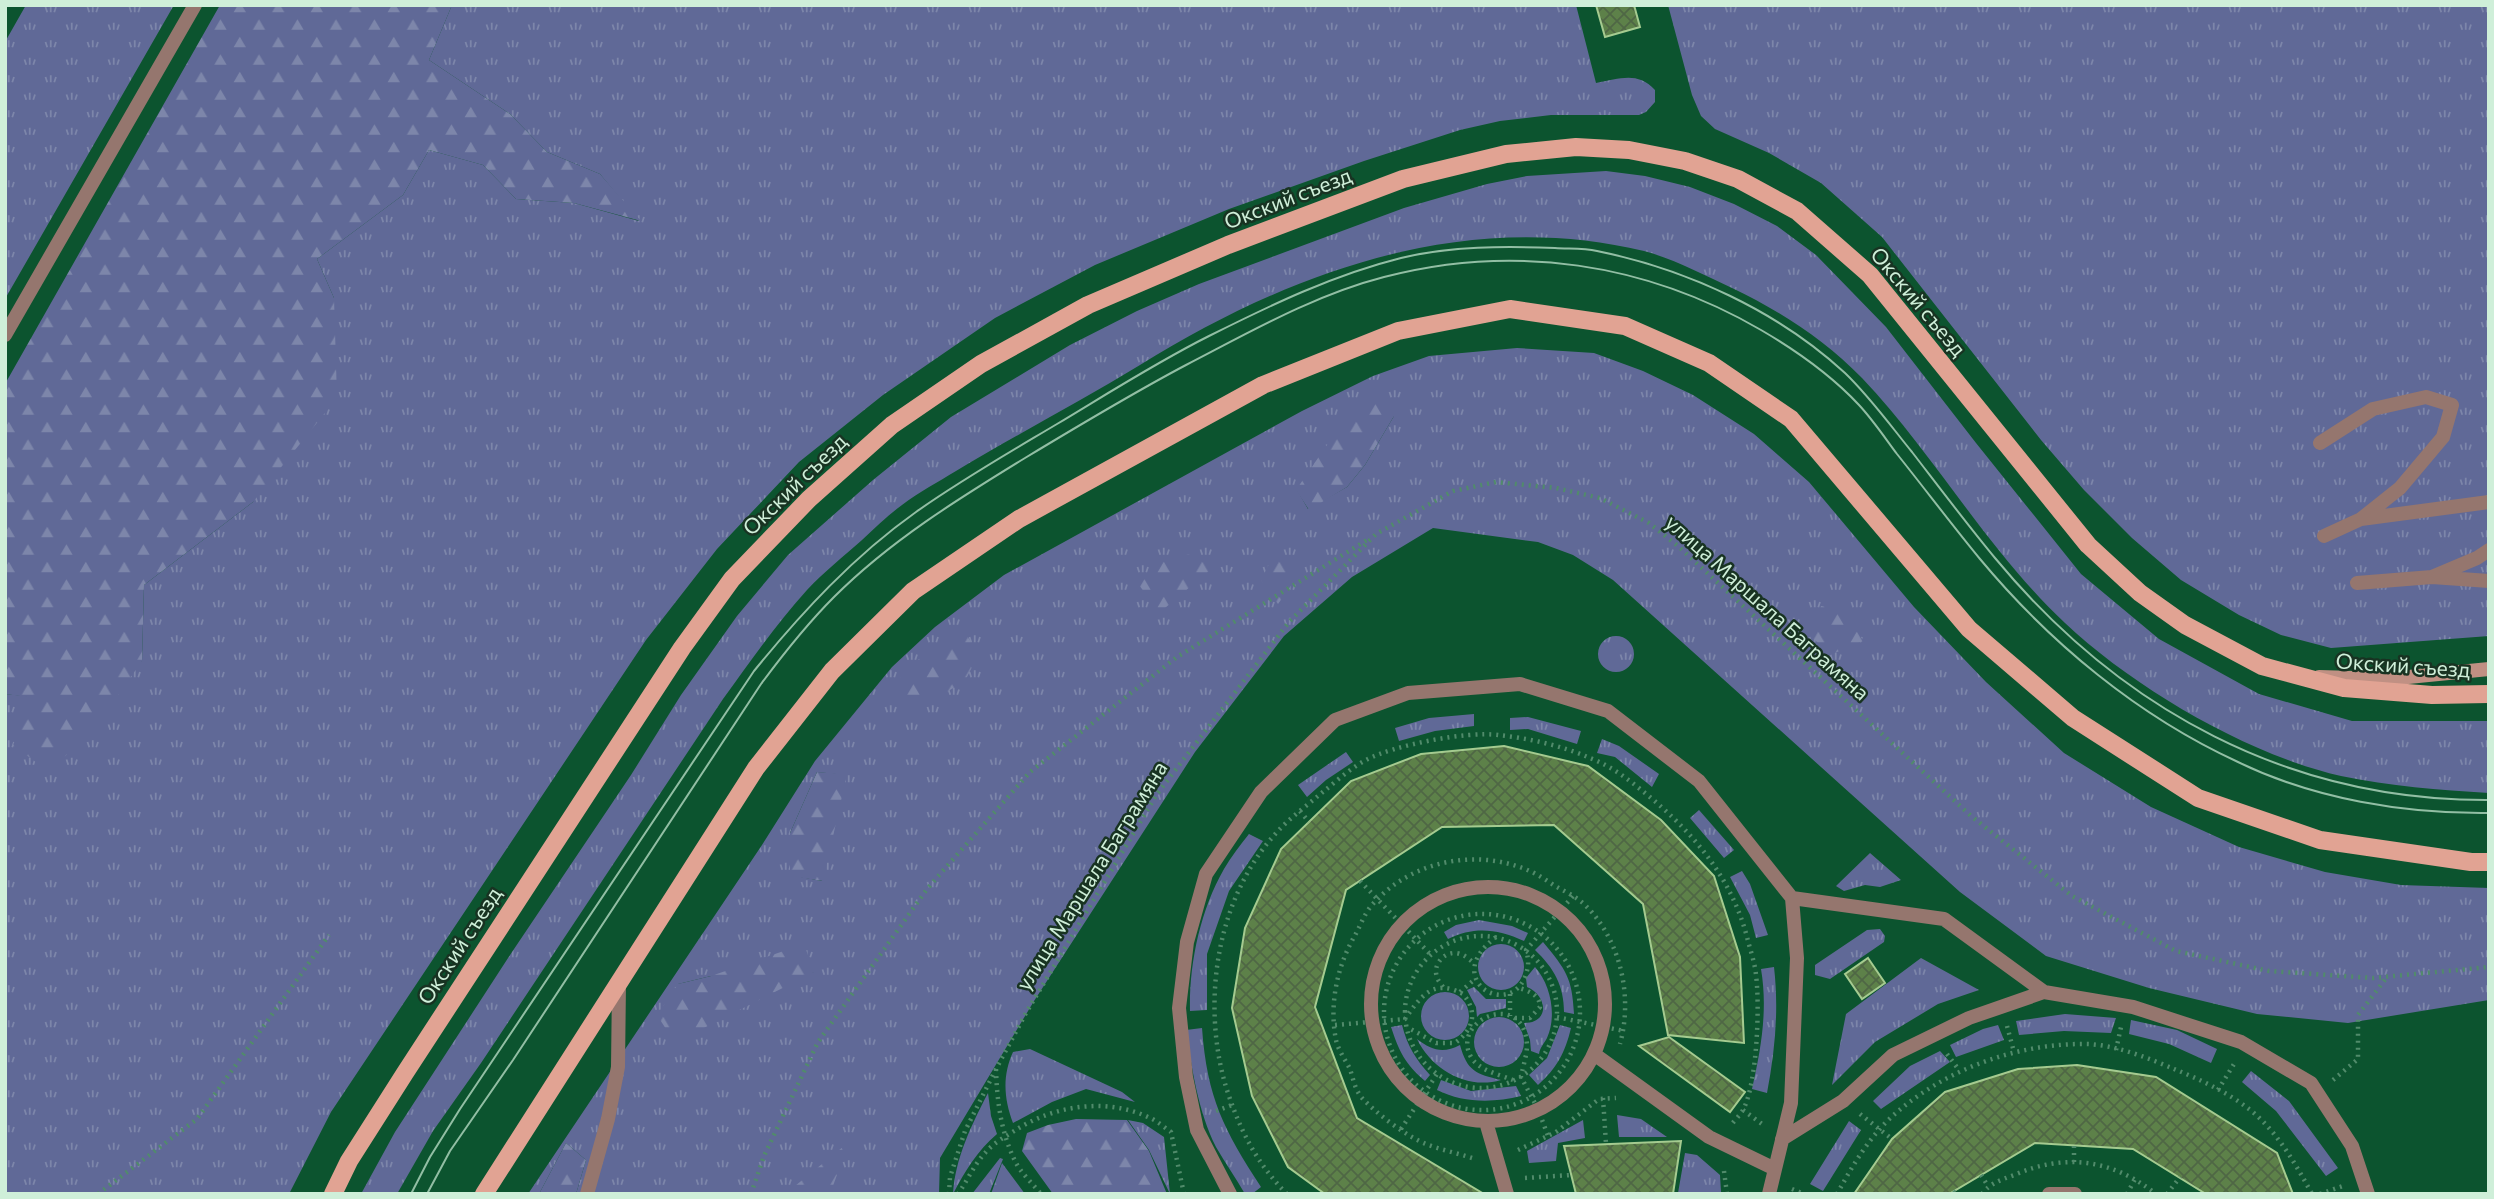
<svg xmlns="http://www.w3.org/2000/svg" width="2494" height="1199" font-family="Commissioner,sans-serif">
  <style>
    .grass { fill: url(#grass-tufts); fill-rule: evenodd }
    .forest { fill: url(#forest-firs) }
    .building { fill: url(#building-cross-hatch); stroke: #a5cb90; stroke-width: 2 }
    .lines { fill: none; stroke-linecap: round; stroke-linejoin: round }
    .path { stroke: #518b6b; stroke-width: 4.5; stroke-dasharray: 2 5; stroke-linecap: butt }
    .lane { stroke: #95766e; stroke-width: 14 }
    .street { stroke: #95766e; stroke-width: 14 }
    .secondary { stroke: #c09083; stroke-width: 14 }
    .primary { stroke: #e1a393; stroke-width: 18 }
    .tram { stroke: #92bea4; stroke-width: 2 }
    .labels { text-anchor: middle; stroke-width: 5; stroke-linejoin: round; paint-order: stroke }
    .street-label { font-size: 21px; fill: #cfefd9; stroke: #183322 }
  </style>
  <defs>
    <pattern id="grass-tufts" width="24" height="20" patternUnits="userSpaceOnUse" patternTransform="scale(1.75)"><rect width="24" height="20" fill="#606997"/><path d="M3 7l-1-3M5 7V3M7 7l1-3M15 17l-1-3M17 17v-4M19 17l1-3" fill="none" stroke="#7d86aa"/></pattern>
    <pattern id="forest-firs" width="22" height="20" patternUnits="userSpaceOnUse" patternTransform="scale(1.75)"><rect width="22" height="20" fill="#606997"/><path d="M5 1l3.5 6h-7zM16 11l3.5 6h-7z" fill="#7d86aa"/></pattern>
    <pattern id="building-cross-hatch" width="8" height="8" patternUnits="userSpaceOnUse" patternTransform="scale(1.75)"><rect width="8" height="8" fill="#5d8149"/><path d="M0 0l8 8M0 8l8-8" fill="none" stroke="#4f6745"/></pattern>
  </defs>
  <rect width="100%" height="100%" fill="#0c542f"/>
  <path class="grass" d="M26 5H174L5 299V42Z
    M452 5H1576L1596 83C1620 79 1637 71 1655 90V102L1646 112 1639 115H1551L1500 121 1460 130 1364 161 1229 209 1095 265 995 318 883 395 799 462 717 549 646 640 331 1112 289 1194H5V694L35 697 142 661 144 585 253 502 334 298 317 259 403 195 429 150 483 165 516 199 574 203 639 221 600 174 547 152 510 114 429 60Z
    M1668 5H2489V636L2331 648 2281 635 2239 615 2181 580 2132 538 2084 490 2041 440 1882 237 1821 183 1769 153 1715 129 1701 116 1692 95Z
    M1606 171 1645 176 1690 187 1734 204 1777 226 1816 255 1886 327 1976 443 2081 574 2159 639 2259 694 2352 721H2489V793C2439 790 2390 786 2341 776 2248 755 2134 688 2065 623 1987 550 1935 455 1862 378 1824 339 1780 311 1732 288 1704 275 1674 259 1644 251 1465 208 1292 271 1140 365 1080 402 1017 434 956 471 938 482 919 492 902 505 888 515 875 528 862 540 844 556 824 572 807 590 776 624 750 662 723 699L481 1063 433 1131 397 1194H361L395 1132 512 952 631 775 681 695 737 616 788 555 873 480 951 417 1070 345 1137 311 1199 284 1404 208 1487 184 1527 176Z
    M1517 348 1594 353 1643 371 1693 395 1754 434 1809 482 1914 607 1986 682 2064 753 2151 807 2239 847 2325 872 2401 885 2489 888V1000L2348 1023 2257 1014 2149 988 2046 956 1960 892 1613 580 1573 555 1538 542 1433 528 1352 577 1284 636 1195 752 1034 1001 940 1158 939 1194H576L586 1160 566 1143 539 1194H528L762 845 815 761 892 667 935 627 1004 575 1302 411 1373 376 1429 356ZM1394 416 1365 465 1347 487 1308 509 1297 490ZM817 772 846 775 822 881 790 875V833ZM814 972 678 984 711 976Z
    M1598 654a18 18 0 1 1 36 0a18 18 0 1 1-36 0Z
    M1474 714V726L1435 731 1399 741 1395 728 1429 718Z
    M1528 717 1581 731 1577 744 1528 729 1510 730V718Z
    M1602 739 1619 746 1659 774 1652 787 1615 757 1597 753Z
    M1346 752 1353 762 1326 780 1307 797 1298 785Z
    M1699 810 1734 850 1724 858 1690 818Z
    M1249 834 1263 841 1229 891 1207 954V1010L1190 1011C1189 964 1200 911 1224 869 1231 857 1240 845 1249 834Z
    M1870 853 1901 880 1880 887 1865 885 1844 891 1836 886Z
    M1742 871 1750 884 1768 935 1756 938 1750 915 1730 877Z
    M1479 920 1512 926 1528 933 1524 941C1498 929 1474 926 1448 939L1444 932 1456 925Z
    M1880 929 1885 936 1884 942 1830 979 1815 975V965L1867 930Z
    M1543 942C1566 970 1572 977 1574 1014L1564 1012C1564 986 1554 968 1535 950Z
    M1478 967a23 23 0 1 1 46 0a23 23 0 1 1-46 0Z
    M1921 958 1979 990 1938 1004 1875 1042 1832 1085 1846 1014Z
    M1535 967C1551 985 1557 1016 1547 1038 1544 1044 1540 1047 1539 1054L1531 1051 1530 1040 1524 1023C1550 1023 1548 996 1527 987L1526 978Z
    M1774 967C1779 1010 1775 1051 1767 1093L1752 1089C1761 1049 1768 1010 1761 969Z
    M1474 987 1486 999H1506V1008L1480 1014 1477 1017 1476 1007 1467 990Z
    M1421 1016a24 24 0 1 1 48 0a24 24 0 1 1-48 0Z
    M2065 1014 2116 1018 2111 1033 2064 1031 2019 1035 2016 1021Z
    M1474 1042a25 25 0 1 1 50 0a25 25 0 1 1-50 0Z
    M2131 1020 2177 1030 2217 1049 2211 1063 2169 1044 2129 1034Z
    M1402 1025C1407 1045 1416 1060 1430 1075L1425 1081C1405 1064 1399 1051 1391 1027Z
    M1560 1025 1571 1028C1565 1053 1557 1068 1538 1085L1529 1075 1547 1058Z
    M1998 1025 2004 1040 1956 1057 1950 1045 1983 1029Z
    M1202 1028C1207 1098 1224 1130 1261 1187L1252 1194H1245C1236 1178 1225 1163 1216 1147 1198 1111 1192 1069 1186 1030Z
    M1417 1039C1431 1050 1443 1054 1460 1045 1467 1071 1476 1074 1501 1080 1467 1090 1432 1070 1417 1039Z
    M1030 1049 1122 1092 1135 1102 1086 1089 1052 1102 1013 1123C1004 1099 1002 1076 1013 1052Z
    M1940 1051 1950 1062 1881 1109 1873 1101 1910 1066Z
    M2251 1071 2289 1101 2338 1168 2326 1176 2276 1111 2242 1082Z
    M1441 1080 1471 1091 1516 1086 1521 1096C1493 1103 1463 1103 1437 1090Z
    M988 1093 991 1116 997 1134C977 1151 965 1171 953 1194 955 1158 972 1124 988 1093Z
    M1617 1115 1641 1119 1667 1137H1619Z
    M1128 1120 1143 1123 1164 1137 1170 1194 1149 1150Z
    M1583 1120 1585 1138 1558 1143 1556 1161 1529 1163 1527 1151Z
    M1849 1121 1861 1130 1823 1191 1810 1184Z
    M1685 1153 1697 1155 1720 1175 1721 1192 1678 1193Z
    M1000 1158 1003 1159 989 1194H972Z"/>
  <path class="forest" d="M220 5H452L429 60 510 114 547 152 600 174 641 221 574 203 516 199 483 165 429 150 403 195 317 259 334 298 337 398 253 502 144 585 142 661 97 725 49 772 13 745 35 698 5 694V384Z
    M1383 398 1394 416 1365 465 1347 487 1309 510 1296 490 1349 413Z
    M1192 554 1215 566 1159 613 1137 582 1163 559Z
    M1272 558 1292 560 1302 570 1278 604 1261 580Z
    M1821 606 1848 611 1863 641 1830 655 1812 637Z
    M964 632 979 653 965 681 918 709 887 691 932 646Z
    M817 772 847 774 823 881 790 876V833Z
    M804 944 814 972 698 1031 666 1029 657 1015 678 984 711 976Z
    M1076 1119 1127 1120 1149 1151 1167 1194H1053L1022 1151 1027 1133 1048 1125Z
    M849 1142 830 1194H775V1190L795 1186Z
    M566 1143 586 1160 576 1194H539Z
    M1002 1163 1025 1194H991Z"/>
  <path class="building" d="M1596 5H1634L1640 27 1605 37Z
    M1504 746 1588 766 1661 820 1714 876 1740 957 1744 1043 1668 1035 1643 904 1554 825 1442 827 1346 890 1315 1007 1357 1118 1484 1194H1325L1288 1167 1252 1096 1232 1008 1245 928 1281 849 1351 781 1421 754Z
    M1868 958 1885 983 1862 999 1845 974Z
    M1669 1037 1745 1092 1730 1112 1639 1046Z
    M2077 1065 2156 1077 2277 1153 2293 1194H2206L2133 1149 2035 1143 1949 1194H1854L1892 1139 1945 1092 2018 1069Z
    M1681 1141 1673 1194H1576L1564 1146Z"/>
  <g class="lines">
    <path class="path" d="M1300 811 1309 822
      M1360 881 1431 955
      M1384 1012a98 98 0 1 1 196 0a98 98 0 1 1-196 0Z
      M1405 1012a76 76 0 1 1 152 0a76 76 0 1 1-152 0Z
      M1496 937C1440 979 1508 1019 1525 977 1529 966 1529 961 1526 950L1573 896
      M1443 987C1441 984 1438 981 1437 977 1432 964 1446 949 1460 954 1465 955 1470 960 1474 963
      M1460 992 1475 979
      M1510 994V1016
      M1557 1017 1624 1031
      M1515 1018H1530L1540 1007C1540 995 1529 991 1519 988
      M1335 1025 1405 1019C1421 996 1433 978 1463 994 1478 1012 1474 1029 1455 1043H1436L1407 1027
      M2007 1026 2014 1052
      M2116 1050 2121 1027
      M1947 1054 1959 1070
      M996 1069C997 1102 1001 1133 1016 1163 1022 1174 1033 1184 1041 1194
      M1513 1080C1500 1075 1478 1070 1471 1057 1450 1020 1524 988 1527 1045 1527 1055 1523 1066 1521 1077L1538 1109 1548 1136
      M2333 1080 2358 1059V1015L2387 977
      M2218 1090 2234 1064
      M1603 1098 1606 1144
      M1743 1110 1762 1124
      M1216 1111 1232 1105
      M1860 1114 1892 1139
      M1401 1129 1437 1074
      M2074 1146V1162
      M1518 1150 1556 1132 1599 1099 1616 1098
      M1472 1158C1457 1153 1441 1150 1426 1144 1406 1136 1377 1114 1362 1098 1355 1090 1353 1078 1350 1069 1345 1059 1338 1050 1336 1040 1329 1005 1337 967 1354 937 1360 927 1364 914 1372 905 1411 860 1478 847 1532 872 1540 876 1548 881 1555 886 1566 892 1577 897 1586 906 1621 941 1633 997 1620 1044
      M1724 1171 1727 1194
      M1981 1175 1988 1186
      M1525 1178 1571 1175
      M1792 1189 1804 1194
      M1953 1191 1956 1194
      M98 1194 197 1119 329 935
      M751 1194 764 1156 818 1042 927 889 1030 772 1177 657 1367 540
      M949 1194 950 1177 965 1131 996 1069 1026 1013 1157 794 1289 622 1376 534 1453 491 1496 482 1556 488 1600 498 1649 523 1678 546 1971 816 2072 896 2176 951 2269 971 2373 978 2489 967
      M958 1194C967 1181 974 1165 985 1153 993 1143 1008 1135 1019 1128 1057 1105 1107 1098 1148 1117 1156 1120 1164 1127 1171 1132L1184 1194
      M1287 1194C1256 1163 1239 1128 1226 1087 1201 1003 1216 897 1278 831 1290 818 1305 807 1318 796 1333 784 1349 769 1366 760 1394 745 1467 731 1498 735 1528 738 1563 746 1590 758 1611 766 1628 779 1645 793 1693 832 1733 879 1748 941 1751 952 1755 964 1756 975 1760 1006 1757 1084 1743 1110 1740 1115 1735 1120 1732 1124
      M1837 1194C1853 1165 1870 1135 1896 1113 1948 1068 2019 1043 2087 1044 2116 1045 2148 1058 2174 1069 2199 1079 2227 1092 2249 1109 2277 1131 2295 1163 2312 1194
      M1982 1194C1990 1183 2001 1180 2014 1175 2065 1153 2112 1159 2156 1194
      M2127 1194 2135 1179
      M2167 1194 2180 1177
      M2320 1194 2343 1186"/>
    <path class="lane" d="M5 335 195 5
      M2320 443 2373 409 2426 397 2452 405 2443 437 2400 488 2361 519 2489 502
      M2324 536 2361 519
      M2489 550 2477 558 2432 577 2489 581
      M2357 583 2432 577
      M587 1194 608 1119 618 1067 619 983"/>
    <path class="street" d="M1371 1004a117 117 0 1 1 234 0a117 117 0 1 1-234 0Z
      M1792 898 1944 919 2044 992 2133 1007 2241 1042 2311 1083 2352 1146 2368 1194
      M1594 1054 1709 1137 1775 1169
      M1486 1122 1507 1194
      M1782 1139 1843 1101 1893 1055 1969 1018 2044 992
      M1230 1194 1197 1130 1186 1077 1179 1008 1187 942 1206 874 1261 792 1335 720 1408 693 1520 684 1608 711 1699 781 1792 898 1797 958 1791 1103 1769 1194
      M2049 1194H2075"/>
    <path class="secondary" d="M2319 677 2388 679 2489 669"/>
    <path class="primary" d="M333 1194 349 1161 405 1073 682 648 732 579 809 499 892 425 981 364 1088 305 1228 245 1403 179 1506 154 1576 147 1629 150 1685 161 1738 179 1797 211 1870 275 2088 545 2140 593 2185 625 2262 666 2344 688 2432 695 2489 694
      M484 1194 756 768 832 671 913 591 1019 519 1263 385 1398 331 1510 309 1625 326 1709 363 1791 419 1969 629 2073 718 2198 798 2320 840 2471 862H2489"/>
    <path class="tram" d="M411 1194 430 1157 460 1109 754 671C802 612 854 556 916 512 961 480 1010 452 1057 424 1107 394 1157 362 1209 336 1271 305 1333 275 1401 258 1450 246 1505 246 1555 248 1569 249 1583 248 1597 251 1686 269 1778 311 1845 373 1870 397 1890 425 1912 452 1939 487 1966 523 1995 558 2121 710 2289 801 2489 800
      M427 1194 450 1151 513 1060 761 684C784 653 807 624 834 597 890 541 958 499 1025 458 1078 426 1131 394 1186 365 1250 332 1314 295 1384 277 1514 243 1646 263 1761 330 1797 351 1831 375 1859 405 1873 420 1885 438 1897 454 1925 489 1952 525 1980 559 2050 643 2138 716 2238 762 2314 799 2405 814 2489 813"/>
  </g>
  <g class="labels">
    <g class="street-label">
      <text transform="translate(1288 199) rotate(-21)" y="7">Окский съезд</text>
      <text transform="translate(1918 302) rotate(50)" y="7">Окский съезд</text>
      <text transform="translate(795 485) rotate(-44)" y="7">Окский съезд</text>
      <text transform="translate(1767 608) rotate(42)" y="7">улица Маршала Баграмяна</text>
      <text transform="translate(2403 666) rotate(4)" y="7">Окский съезд</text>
      <text transform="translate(1092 876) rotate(-58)" y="7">улица Маршала Баграмяна</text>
      <text transform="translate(460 946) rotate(-57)" y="7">Окский съезд</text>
    </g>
  </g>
  <rect width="2494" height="1199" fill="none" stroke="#cfefd9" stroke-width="14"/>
</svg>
